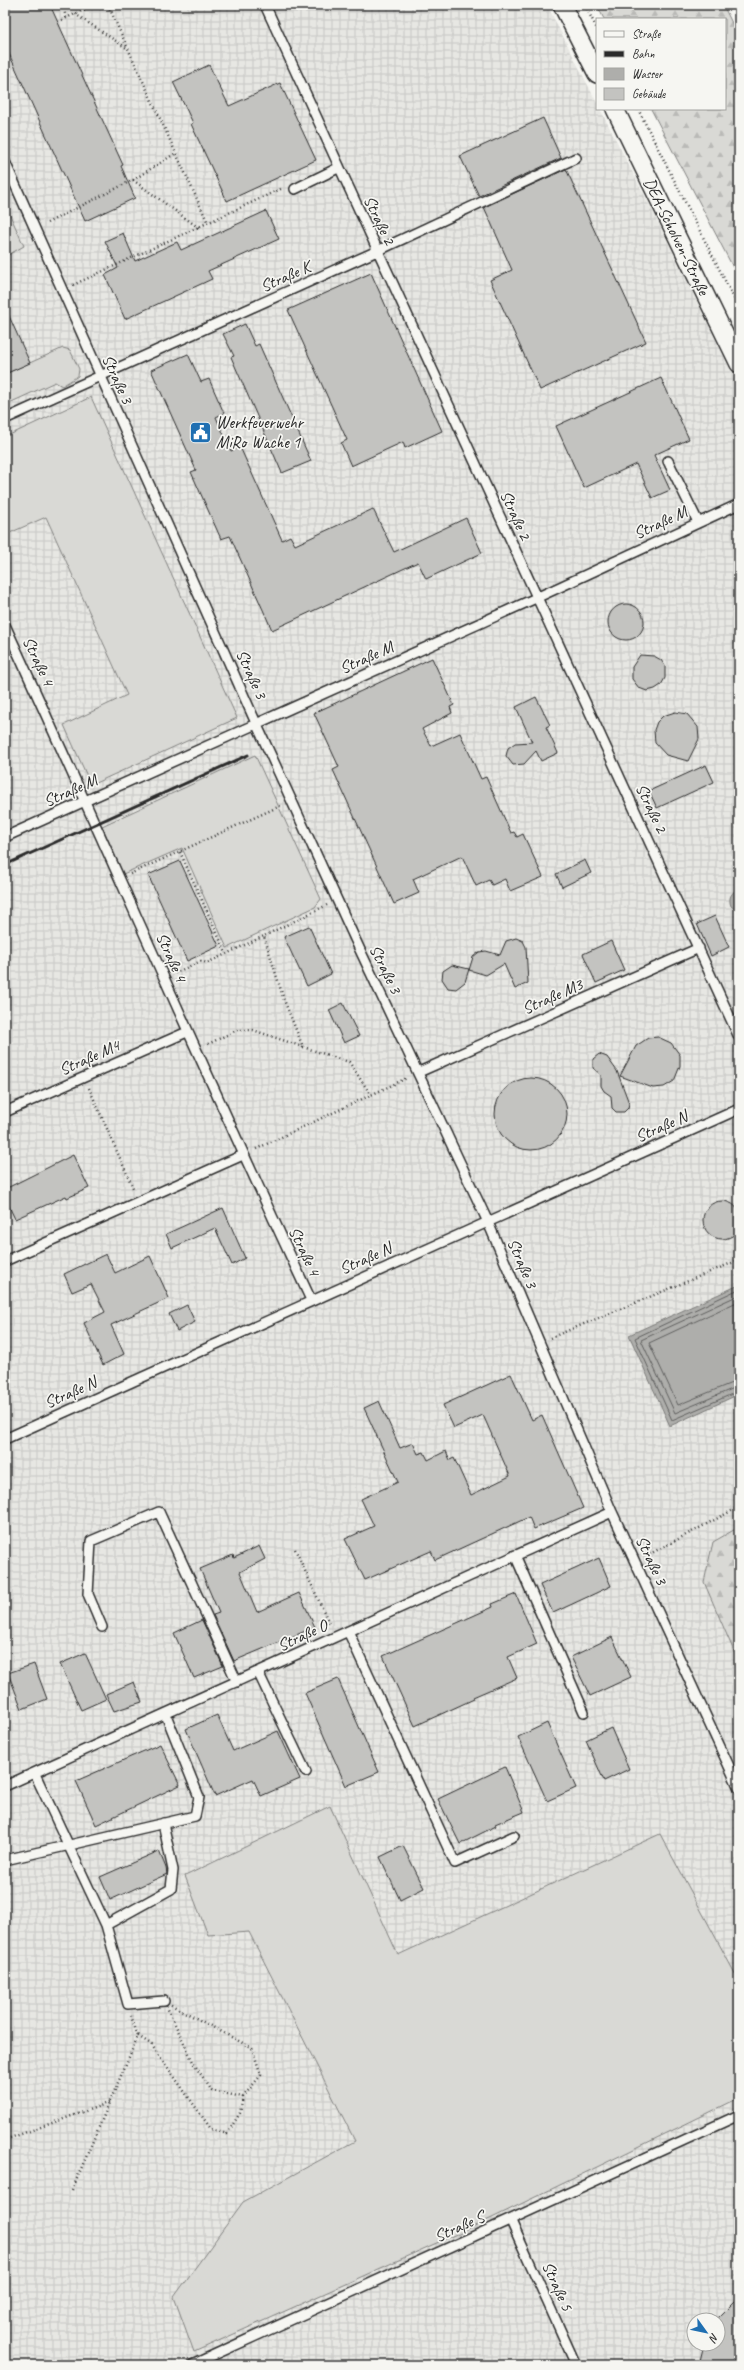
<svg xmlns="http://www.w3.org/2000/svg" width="744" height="2370" font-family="Caveat,sans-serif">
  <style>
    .industrial { fill: url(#industrial-grid); fill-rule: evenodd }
    .grass { fill: #d9d9d5; stroke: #828280 }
    .forest { fill: url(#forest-firs); stroke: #828280 }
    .water { fill: #aeaeab; stroke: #7a7a78 }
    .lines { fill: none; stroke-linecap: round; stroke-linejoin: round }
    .shore { stroke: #5f5f5e; stroke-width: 1 }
    .building { fill: #c3c3c0; stroke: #2b2b2b }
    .lane-casing { stroke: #2b2b2b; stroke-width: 12 }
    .street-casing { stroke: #2b2b2b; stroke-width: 20 }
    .path { stroke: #2b2b2b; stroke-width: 2.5; stroke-dasharray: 1 3; stroke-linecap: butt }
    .lane { stroke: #f6f6f2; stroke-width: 9 }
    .street { stroke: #f6f6f2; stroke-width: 17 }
    .rail { stroke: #2b2b2b; stroke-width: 3 }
    .labels { text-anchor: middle; stroke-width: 3.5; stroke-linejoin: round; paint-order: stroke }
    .street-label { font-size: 17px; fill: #2b2b2b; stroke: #f6f6f2 }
    .poi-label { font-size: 17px; fill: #2b2b2b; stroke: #f6f6f2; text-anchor: start }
  </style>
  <defs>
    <pattern id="industrial-grid" width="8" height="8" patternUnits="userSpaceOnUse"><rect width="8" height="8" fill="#e7e7e3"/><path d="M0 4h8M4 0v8" fill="none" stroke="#c6c6c3"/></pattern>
    <pattern id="forest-firs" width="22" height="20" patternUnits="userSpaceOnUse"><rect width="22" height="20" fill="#d9d9d5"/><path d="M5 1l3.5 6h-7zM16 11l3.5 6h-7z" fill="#babab7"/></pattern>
  </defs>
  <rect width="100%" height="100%" fill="#f6f6f2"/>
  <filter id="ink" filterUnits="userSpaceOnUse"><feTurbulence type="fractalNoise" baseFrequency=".025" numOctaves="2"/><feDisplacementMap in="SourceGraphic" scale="8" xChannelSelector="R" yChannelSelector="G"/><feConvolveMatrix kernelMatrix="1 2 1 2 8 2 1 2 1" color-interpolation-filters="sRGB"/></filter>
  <g filter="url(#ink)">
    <path class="industrial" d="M5 5H547L597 103V109H600L651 208 739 387V2365H5ZM694 2320H718V2344H694Z"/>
    <path class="grass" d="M5 204 24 246 8 255 5 247Z
      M63 348 70 350 79 369 78 376 62 386 55 382 5 405V374Z
      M91 397 237 718 91 785 64 725 127 695 46 517 5 535V437Z
      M255 755 321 899 315 907 227 948 182 848 123 874 102 826Z
      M330 1806 398 1955 660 1834 739 1981V2098L490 2219 194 2352 174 2297 243 2202 355 2141 249 1932 208 1935 185 1876Z"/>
    <path class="forest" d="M597 5H723L739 37V279L651 109H725V19H604Z
      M739 1527V1663L704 1582 713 1542Z"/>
    <path class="water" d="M739 889V912L731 906C728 898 731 892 739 889Z
      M739 1285V1394L670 1426 629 1335Z"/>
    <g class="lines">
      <path class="shore" d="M739 1289 635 1338 672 1420 739 1391
        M739 1295 641 1340 675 1413 739 1386
        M739 1301 649 1343 678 1405 739 1380"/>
    </g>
    <path class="building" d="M5 5H50L123 165 121 166 135 198 85 221 5 45Z
      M209 65 229 106 280 83 316 160 227 201 191 124 193 123 173 82Z
      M543 118 561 158 479 196 460 156Z
      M566 169 646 342 540 390 490 280 512 270 484 207Z
      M266 211 279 239 208 271 212 279 125 319 105 275 118 268 105 241 123 233 135 261 177 242 181 250Z
      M371 273 442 431 405 448 403 442 351 466 341 443 347 440 288 310Z
      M5 307 30 363 5 374Z
      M245 324 255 346 259 344 311 461 282 473 231 357 234 356 223 334Z
      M188 354 201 382 209 379 224 413 216 417 231 451 240 447 282 540 290 536 295 545 373 509 394 552 466 518 482 553 426 579 418 562 272 630 230 536 221 539 191 472 196 470 151 370Z
      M661 378 689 439 654 455 670 490 652 498 636 464 584 488 556 426Z
      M608 622a18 18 0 1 1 36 0a18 18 0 1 1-36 0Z
      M640 655 654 656 661 660 665 666V678L661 685 655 689 647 691 639 688 632 679V667Z
      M432 658 454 705 450 707 452 713 422 729 431 746 460 733 481 779 486 777 511 833 514 832 517 837 523 834 543 877 510 891 505 879 492 885 489 880 476 886 462 856 413 879 419 893 394 904 333 770 339 767 314 713Z
      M536 697 550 725 546 727 558 753 541 761 536 751 524 764 513 765 506 756 508 748 515 743 532 742 516 707Z
      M675 712 687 714 698 727 699 739 688 761 666 755 655 743 654 730 657 722 663 716Z
      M706 765 714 782 657 808 649 791Z
      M585 860 591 873 562 887 556 874Z
      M180 861 219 946 187 961 148 875Z
      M715 916 729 947 711 956 697 924Z
      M309 926 331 974 307 986 284 937Z
      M516 938 523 941 526 947 528 983 515 989 504 964 486 975 469 970 473 957 479 952 486 951 500 955 506 941Z
      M611 941 624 970 596 983 583 954Z
      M452 965 469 969 465 982 456 989 448 988 442 979 443 971Z
      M343 1003 359 1036 344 1043 329 1010Z
      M658 1037 671 1043 680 1055V1066L674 1081 664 1087 653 1088 620 1076 636 1046 648 1038Z
      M599 1054 607 1057 617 1071 629 1103 628 1108 624 1112H616L612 1108 611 1096 604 1091 601 1086V1075L593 1068V1059Z
      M495 1114a36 36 0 1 1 72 0a36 36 0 1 1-72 0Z
      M73 1155 89 1188 67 1198 66 1196 15 1219 5 1198V1189Z
      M703 1220a19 19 0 1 1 38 0a19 19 0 1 1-38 0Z
      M223 1208 245 1258 232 1265 215 1228 172 1248 166 1234Z
      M106 1254 115 1273 150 1256 169 1298 111 1325 124 1354 103 1365 84 1323 105 1312 91 1284 72 1292 64 1274Z
      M187 1305 195 1322 177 1331 169 1314Z
      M511 1374 532 1420 542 1415 583 1508 534 1529 529 1517 435 1560 431 1551 365 1580 345 1539 374 1526 361 1499 398 1482 364 1408 379 1401 400 1448 413 1443 418 1454 424 1452 428 1460 446 1451 450 1460 454 1458 471 1495 510 1476 483 1415 454 1428 443 1405Z
      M259 1546 265 1559 240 1572 257 1612 299 1593 315 1627 234 1661 213 1615 219 1613 200 1569 233 1555 234 1558Z
      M599 1558 611 1586 553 1613 540 1585Z
      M516 1594 537 1644 508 1657 517 1678 473 1697 474 1699 415 1726 383 1656 493 1607 492 1604Z
      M202 1620 223 1666 194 1678 174 1633Z
      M612 1637 631 1677 590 1696 571 1657Z
      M85 1653 106 1699 81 1710 60 1664Z
      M34 1664 47 1699 22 1709 8 1673Z
      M338 1679 379 1772 346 1786 305 1693Z
      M134 1682 142 1702 114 1711 106 1694Z
      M217 1715 233 1751 278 1731 300 1779 261 1796 253 1779 215 1796 186 1729Z
      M547 1723 576 1788 547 1801 518 1737Z
      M611 1728 629 1769 604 1781 586 1740Z
      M160 1744 180 1785 96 1825 76 1781Z
      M505 1767 524 1812 495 1824 496 1826 460 1844 438 1799Z
      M403 1846 424 1888 400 1900 380 1857Z
      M159 1851 166 1868 167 1874 110 1900 100 1877Z
      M739 2297V2365H699L704 2344H718V2320H716Z"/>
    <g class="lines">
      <defs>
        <path id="lane" d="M265 5 739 1037
          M5 162 256 723 360 950 487 1220 612 1512 739 1788
          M295 189 338 168
          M5 419 377 251 576 158
          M668 461 698 522
          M5 625C108 850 206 1076 311 1300
          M5 837 536 598 739 504
          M419 1072 699 948
          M5 1112 187 1032
          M5 1261 243 1155
          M5 1439 739 1109
          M515 1555 584 1712
          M102 1627 88 1594 91 1541 159 1512 237 1682
          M348 1631 455 1863 514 1836
          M258 1672 306 1772
          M35 1774 106 1925 128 2004 164 2001
          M5 1786 612 1512
          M5 1860 195 1816 199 1797 166 1715
          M106 1925 171 1889 173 1870 163 1823
          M511 2221 576 2365
          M192 2365 739 2115"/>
        <path id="street" d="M562 5 597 74
          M615 109 739 364"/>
      </defs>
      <use href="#lane" class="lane-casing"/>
      <use href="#street" class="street-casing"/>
      <path class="path" d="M63 5 66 18
        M108 5 208 223
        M585 5 597 29
        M75 14 128 49
        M62 20 94 5
        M638 109 739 308
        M133 180 199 228
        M47 223 133 180 176 153
        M73 285 283 188
        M180 852 226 953
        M130 874 280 806
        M327 905 264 936 284 1000 303 1047 349 1062 371 1095
        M175 973 201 961 207 963 264 936
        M208 1044 237 1030H253L303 1047
        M89 1088 134 1190
        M256 1149 407 1078
        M550 1338 739 1260
        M295 1549 330 1625
        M646 1556 739 1507
        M164 2001 252 2048 261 2075 243 2097 212 2091 194 2064Z
        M138 2036 151 2044 211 2129 227 2134 240 2113 243 2097
        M10 2138 111 2102
        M72 2190 138 2036 131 2016"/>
      <use href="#lane" class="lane"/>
      <use href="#street" class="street"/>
      <path class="rail" d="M5 865 248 755"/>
    </g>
  </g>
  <defs>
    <symbol id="civic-square" viewBox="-11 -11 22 22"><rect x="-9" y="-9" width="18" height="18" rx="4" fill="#1f6fb2" stroke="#f6f6f2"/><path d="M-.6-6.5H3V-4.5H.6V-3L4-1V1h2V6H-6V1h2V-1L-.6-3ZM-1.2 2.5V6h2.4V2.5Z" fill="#fff"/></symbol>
  </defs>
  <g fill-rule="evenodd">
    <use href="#civic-square" x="188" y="420" width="25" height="25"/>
  </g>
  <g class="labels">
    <g class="street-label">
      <text transform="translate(380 220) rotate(65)" y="6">Straße 2</text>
      <text transform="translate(677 236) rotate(64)" y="6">DEA-Scholven-Straße</text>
      <text transform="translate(285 276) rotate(-24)" y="6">Straße K</text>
      <text transform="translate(118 379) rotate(66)" y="6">Straße 3</text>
      <text transform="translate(516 515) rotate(66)" y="6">Straße 2</text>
      <text transform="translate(660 522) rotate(-25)" y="6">Straße M</text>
      <text transform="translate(366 657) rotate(-24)" y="6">Straße M</text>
      <text transform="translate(39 661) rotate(65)" y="6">Straße 4</text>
      <text transform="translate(252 674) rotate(66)" y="6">Straße 3</text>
      <text transform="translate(70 790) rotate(-24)" y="6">Straße M</text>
      <text transform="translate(652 808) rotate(65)" y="6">Straße 2</text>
      <text transform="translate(172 957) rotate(66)" y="6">Straße 4</text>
      <text transform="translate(386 969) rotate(64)" y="6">Straße 3</text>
      <text transform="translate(552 996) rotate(-24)" y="6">Straße M3</text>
      <text transform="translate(89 1057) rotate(-24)" y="6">Straße M4</text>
      <text transform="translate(661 1126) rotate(-24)" y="6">Straße N</text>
      <text transform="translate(305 1251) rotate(65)" y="6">Straße 4</text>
      <text transform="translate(365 1258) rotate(-24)" y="6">Straße N</text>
      <text transform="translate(523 1263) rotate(67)" y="6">Straße 3</text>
      <text transform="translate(70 1392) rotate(-24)" y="6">Straße N</text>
      <text transform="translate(652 1560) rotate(65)" y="6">Straße 3</text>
      <text transform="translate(302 1635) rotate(-25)" y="6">Straße O</text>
      <text transform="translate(459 2226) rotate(-24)" y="6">Straße S</text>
      <text transform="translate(558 2286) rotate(66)" y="6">Straße 5</text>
    </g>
    <g class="poi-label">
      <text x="216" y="428">Werkfeuerwehr<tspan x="216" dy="20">MiRo Wache 1</tspan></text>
    </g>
  </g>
  <rect width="744" height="2370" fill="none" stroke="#f6f6f2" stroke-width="20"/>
  <rect x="10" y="10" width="724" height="2350" fill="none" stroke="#2b2b2b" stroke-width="1.5" filter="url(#ink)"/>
  <rect x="596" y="18" width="130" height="92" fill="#f6f6f2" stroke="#a5a5a2"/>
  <rect x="604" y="31" width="20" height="6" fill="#f6f6f2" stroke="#a5a5a2"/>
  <text x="632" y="38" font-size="12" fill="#2b2b2b">Straße</text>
  <rect x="604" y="51" width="20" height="6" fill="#2b2b2b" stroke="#a5a5a2"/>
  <text x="632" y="58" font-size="12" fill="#2b2b2b">Bahn</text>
  <rect x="604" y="68" width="20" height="12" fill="#aeaeab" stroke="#a5a5a2"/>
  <text x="632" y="78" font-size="12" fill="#2b2b2b">Wasser</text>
  <rect x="604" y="88" width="20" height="12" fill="#c3c3c0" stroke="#a5a5a2"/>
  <text x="632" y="98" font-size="12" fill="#2b2b2b">Gebäude</text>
  <g transform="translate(706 2332) rotate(123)"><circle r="19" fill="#f6f6f2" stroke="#a5a5a2"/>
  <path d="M0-3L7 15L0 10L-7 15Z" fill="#1f6fb2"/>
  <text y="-6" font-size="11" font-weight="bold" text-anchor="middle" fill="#2b2b2b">N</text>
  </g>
</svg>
